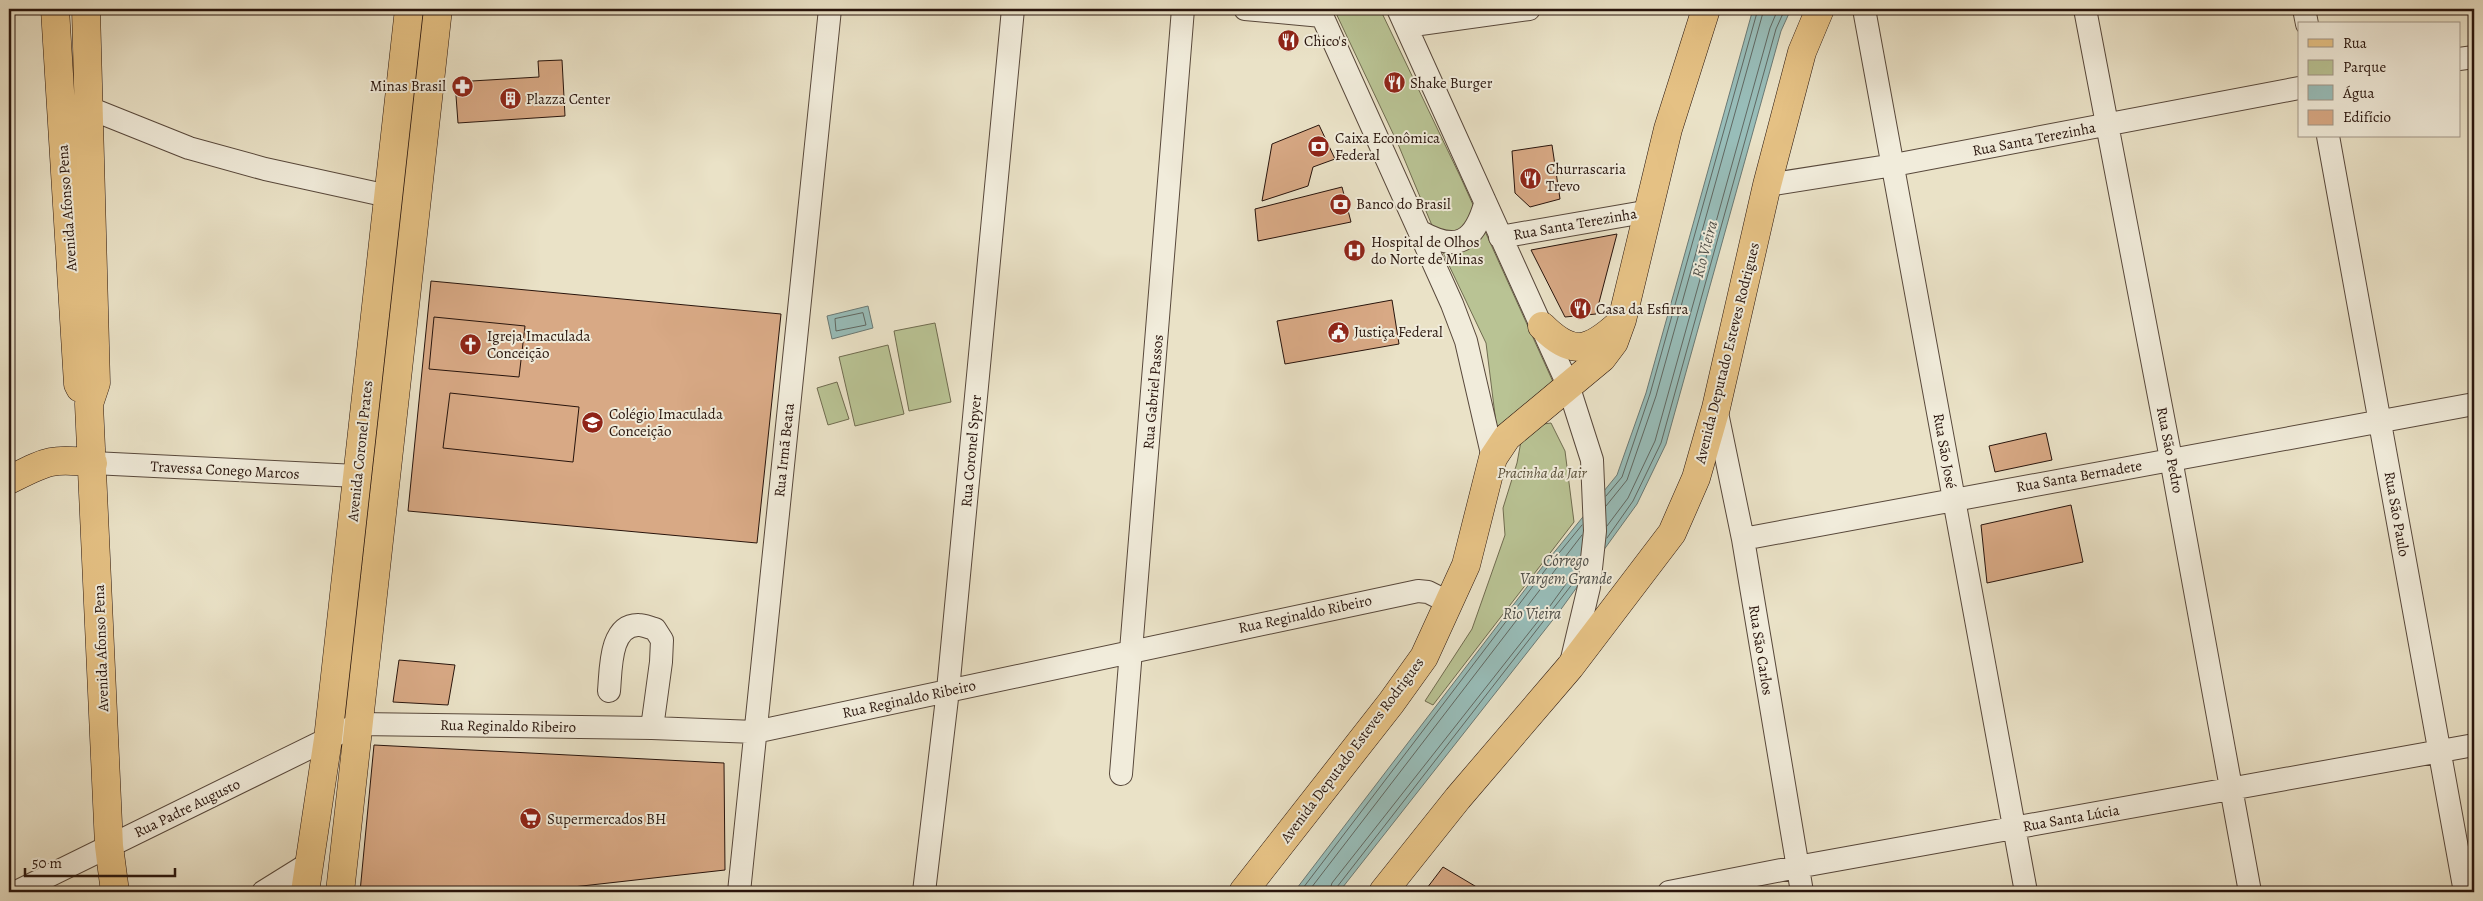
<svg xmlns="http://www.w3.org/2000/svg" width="2483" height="901" font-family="Alegreya,serif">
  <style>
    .green { fill: #b9c394; stroke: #706c50 }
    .water { fill: #98bdb9; stroke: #6b7974 }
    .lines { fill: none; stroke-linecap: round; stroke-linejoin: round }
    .shore { stroke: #606862; stroke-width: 1 }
    .building { fill: #d8a985; stroke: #28140c }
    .minor-casing { stroke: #58483b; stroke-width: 24 }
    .major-casing { stroke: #28140c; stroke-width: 29 }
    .minor { stroke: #f1ecdb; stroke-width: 22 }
    .major { stroke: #e5c184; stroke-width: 28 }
    .labels { text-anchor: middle; stroke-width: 4; stroke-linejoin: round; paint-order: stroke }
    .poi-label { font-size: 15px; fill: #28140c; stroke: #f1ecdb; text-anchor: start }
    .street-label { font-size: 15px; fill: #28140c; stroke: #f1ecdb }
    .park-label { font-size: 15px; font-style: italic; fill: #5b513c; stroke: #f1ecdb }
    .water-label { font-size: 16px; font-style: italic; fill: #4f4f49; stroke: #f1ecdb }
  </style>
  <rect width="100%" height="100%" fill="#eae2c7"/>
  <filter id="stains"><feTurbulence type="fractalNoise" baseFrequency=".004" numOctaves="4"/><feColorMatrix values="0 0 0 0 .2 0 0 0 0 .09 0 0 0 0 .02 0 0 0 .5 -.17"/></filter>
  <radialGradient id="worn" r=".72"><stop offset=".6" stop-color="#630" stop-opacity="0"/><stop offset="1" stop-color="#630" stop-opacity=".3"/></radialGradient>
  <path class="green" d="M1334 9H1380L1460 176 1554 384 1498 439 1486 343 1446 259 1398 144Z
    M935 323 951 402 909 411 894 331Z
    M888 345 904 414 855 426 839 357Z
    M837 382 849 419 828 425 817 388Z
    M1551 423 1565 451 1574 522 1433 705 1425 701 1472 629 1505 535 1503 508 1517 463 1522 436 1536 425Z"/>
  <path class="water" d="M1753 9H1791L1781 31 1666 444 1637 504 1559 612 1339 892H1294L1543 566 1617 475 1646 393Z
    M868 306 873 328 832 339 827 316Z"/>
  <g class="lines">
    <path class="shore" d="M863 313 866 325 836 331 835 319Z
      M1606 496 1622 477 1650 394 1758 9
      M1606 506 1627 480 1656 396 1764 9
      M1607 526 1628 498 1655 441 1770 28 1778 9
      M1607 538 1633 501 1661 443 1776 29 1785 9
      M1300 892 1546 569 1582 525
      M1308 892 1582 535
      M1329 892 1332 883 1550 606 1579 566
      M1335 892 1337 887 1577 578"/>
  </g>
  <path class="building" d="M562 60 565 116 458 123 455 82 539 77 538 61Z
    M1319 125 1335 159 1313 167 1308 186 1262 201 1272 144Z
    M1552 145 1560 199 1530 207 1515 193 1512 151Z
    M1342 187 1351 222 1258 241 1255 209Z
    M1617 234 1596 314 1565 317 1531 250Z
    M431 281 781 314 757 543 408 511Z
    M1392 300 1399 344 1285 364 1277 321Z
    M434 317 525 326 519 377 429 369Z
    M450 393 579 407 573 462 443 448Z
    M2046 433 2052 460 1995 472 1989 446Z
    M2071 505 2083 562 1987 583 1981 525Z
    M399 660 455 665 448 705 393 702Z
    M374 745 724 763 725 870 528 892H360Z
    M1443 867 1485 892H1424Z"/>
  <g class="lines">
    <defs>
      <path id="minor" d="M1245 9 1322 16
        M1319 9 1452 304 1466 341 1493 458
        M1398 9 1568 385 1592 460 1595 531 1589 587 1571 663
        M1864 9 2026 892
        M2085 9 2171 459 2250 892
        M2304 9 2307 24
        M1406 26 1529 9
        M2459 59 2474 57
        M89 108 189 148 265 169 388 196
        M2328 136 2465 892
        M1767 185 1894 165 2299 88
        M1421 232C1457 252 1474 242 1485 204
        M1500 237 1650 211
        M1716 408 1743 539 1802 892
        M93 463 357 476
        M1743 539 2474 404
        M609 691C611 671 609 624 639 625 644 625 650 628 655 629L662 640 661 662 652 728
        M1121 774 1183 9
        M16 892 358 724 652 728 755 732 1418 591 1428 592 1450 603
        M263 892 308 864
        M739 892 830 9
        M924 892 948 690 1013 9
        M1669 892 1797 867 2474 745"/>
      <path id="major" d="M55 9 78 384 80 388
        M86 9 96 383 89 404 109 846 115 892
        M1542 326C1572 356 1588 352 1618 325
        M9 480C45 462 51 457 93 463
        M305 892 328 739 409 9
        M340 892 438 9
        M1243 892 1391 703 1424 657 1466 565 1493 458 1507 437 1602 358 1614 342 1622 320 1668 129 1706 9
        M1383 892 1458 798 1570 667 1672 533 1696 478 1716 408 1767 185 1802 52 1820 9"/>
    </defs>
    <use href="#minor" class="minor-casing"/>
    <use href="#major" class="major-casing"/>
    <use href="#minor" class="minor"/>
    <use href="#major" class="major"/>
  </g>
  <defs>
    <symbol id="restaurant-disc" viewBox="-11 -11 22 22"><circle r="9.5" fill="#8f2418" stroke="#f1ecdb"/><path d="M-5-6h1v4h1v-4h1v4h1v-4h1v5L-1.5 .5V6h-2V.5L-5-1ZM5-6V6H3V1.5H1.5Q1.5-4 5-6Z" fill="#fff"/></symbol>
    <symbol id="pharmacy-disc" viewBox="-11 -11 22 22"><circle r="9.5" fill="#8f2418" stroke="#f1ecdb"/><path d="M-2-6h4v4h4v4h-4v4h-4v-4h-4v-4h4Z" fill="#fff"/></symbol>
    <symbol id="building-disc" viewBox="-11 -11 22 22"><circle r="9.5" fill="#8f2418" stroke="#f1ecdb"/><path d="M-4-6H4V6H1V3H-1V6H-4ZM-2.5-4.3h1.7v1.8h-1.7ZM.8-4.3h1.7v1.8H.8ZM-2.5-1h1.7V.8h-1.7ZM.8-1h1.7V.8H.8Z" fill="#fff"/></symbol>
    <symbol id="bank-disc" viewBox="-11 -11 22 22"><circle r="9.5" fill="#8f2418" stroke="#f1ecdb"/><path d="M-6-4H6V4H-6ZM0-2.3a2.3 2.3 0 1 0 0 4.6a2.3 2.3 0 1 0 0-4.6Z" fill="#fff"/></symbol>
    <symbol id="hospital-disc" viewBox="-11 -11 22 22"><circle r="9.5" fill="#8f2418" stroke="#f1ecdb"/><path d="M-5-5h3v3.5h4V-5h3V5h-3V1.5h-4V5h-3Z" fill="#fff"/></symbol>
    <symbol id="civic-disc" viewBox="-11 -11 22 22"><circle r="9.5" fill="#8f2418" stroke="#f1ecdb"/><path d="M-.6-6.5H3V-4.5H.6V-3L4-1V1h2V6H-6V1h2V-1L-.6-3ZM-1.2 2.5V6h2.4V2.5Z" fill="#fff"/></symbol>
    <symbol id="church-disc" viewBox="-11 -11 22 22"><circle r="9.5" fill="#8f2418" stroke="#f1ecdb"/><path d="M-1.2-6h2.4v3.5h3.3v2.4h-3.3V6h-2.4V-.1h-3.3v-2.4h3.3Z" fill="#fff"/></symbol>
    <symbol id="school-disc" viewBox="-11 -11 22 22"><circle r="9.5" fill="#8f2418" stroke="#f1ecdb"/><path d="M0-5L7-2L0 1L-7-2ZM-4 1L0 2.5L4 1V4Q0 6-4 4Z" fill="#fff"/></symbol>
    <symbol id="supermarket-disc" viewBox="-11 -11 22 22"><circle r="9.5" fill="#8f2418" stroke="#f1ecdb"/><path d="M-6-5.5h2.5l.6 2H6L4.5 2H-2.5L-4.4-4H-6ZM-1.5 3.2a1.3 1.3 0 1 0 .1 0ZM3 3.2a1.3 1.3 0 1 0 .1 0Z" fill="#fff"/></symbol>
  </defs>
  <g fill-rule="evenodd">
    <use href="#restaurant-disc" x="1276" y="28" width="25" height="25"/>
    <use href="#restaurant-disc" x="1382" y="70" width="25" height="25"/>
    <use href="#pharmacy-disc" x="450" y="74" width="25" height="25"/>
    <use href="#building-disc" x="498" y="86" width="25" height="25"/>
    <use href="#bank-disc" x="1306" y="134" width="25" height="25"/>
    <use href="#restaurant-disc" x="1518" y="166" width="25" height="25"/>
    <use href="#bank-disc" x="1328" y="192" width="25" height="25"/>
    <use href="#hospital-disc" x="1342" y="238" width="25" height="25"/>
    <use href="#restaurant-disc" x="1568" y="296" width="25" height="25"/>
    <use href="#civic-disc" x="1326" y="320" width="25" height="25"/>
    <use href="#church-disc" x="458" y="332" width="25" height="25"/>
    <use href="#school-disc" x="580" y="410" width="25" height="25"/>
    <use href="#supermarket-disc" x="518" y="806" width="25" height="25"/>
  </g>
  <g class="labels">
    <g class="poi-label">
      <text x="1304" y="46">Chico's</text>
      <text x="1410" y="88">Shake Burger</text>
      <text x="446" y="91" text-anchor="end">Minas Brasil</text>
      <text x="526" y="104">Plazza Center</text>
      <text x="1335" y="143">Caixa Econômica<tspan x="1335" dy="17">Federal</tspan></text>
      <text x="1546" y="174">Churrascaria<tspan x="1546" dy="17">Trevo</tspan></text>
      <text x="1356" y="209">Banco do Brasil</text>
      <text x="1371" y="247">Hospital de Olhos<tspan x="1371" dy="17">do Norte de Minas</tspan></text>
      <text x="1596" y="314">Casa da Esfirra</text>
      <text x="1354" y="337">Justiça Federal</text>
      <text x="487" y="341">Igreja Imaculada<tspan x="487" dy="17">Conceição</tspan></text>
      <text x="609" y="419">Colégio Imaculada<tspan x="609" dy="17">Conceição</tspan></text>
      <text x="547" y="824">Supermercados BH</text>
    </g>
    <g class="street-label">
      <text transform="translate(2034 139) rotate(-11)" y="5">Rua Santa Terezinha</text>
      <text transform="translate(67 208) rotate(-94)" y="5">Avenida Afonso Pena</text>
      <text transform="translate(1575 224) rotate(-10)" y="5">Rua Santa Terezinha</text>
      <text transform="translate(1727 353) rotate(-76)" y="5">Avenida Deputado Esteves Rodrigues</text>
      <text transform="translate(1153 392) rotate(-85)" y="5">Rua Gabriel Passos</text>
      <text transform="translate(784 450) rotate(-84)" y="5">Rua Irmã Beata</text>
      <text transform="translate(2170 450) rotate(79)" y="5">Rua São Pedro</text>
      <text transform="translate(360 451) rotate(-84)" y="5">Avenida Coronel Prates</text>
      <text transform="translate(971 451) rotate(-85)" y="5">Rua Coronel Spyer</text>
      <text transform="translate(1945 451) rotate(80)" y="5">Rua São José</text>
      <text transform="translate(225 470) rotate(3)" y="5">Travessa Conego Marcos</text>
      <text transform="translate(2079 476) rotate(-10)" y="5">Rua Santa Bernadete</text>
      <text transform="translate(2397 514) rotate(80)" y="5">Rua São Paulo</text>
      <text transform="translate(1305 614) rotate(-12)" y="5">Rua Reginaldo Ribeiro</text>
      <text transform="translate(101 648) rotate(-92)" y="5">Avenida Afonso Pena</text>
      <text transform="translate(1761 650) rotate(81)" y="5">Rua São Carlos</text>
      <text transform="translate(909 699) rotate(-12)" y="5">Rua Reginaldo Ribeiro</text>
      <text transform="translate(508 726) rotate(1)" y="5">Rua Reginaldo Ribeiro</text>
      <text transform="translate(1352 750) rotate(-53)" y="5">Avenida Deputado Esteves Rodrigues</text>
      <text transform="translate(187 808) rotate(-26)" y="5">Rua Padre Augusto</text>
      <text transform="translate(2071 818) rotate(-10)" y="5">Rua Santa Lúcia</text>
    </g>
    <g class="park-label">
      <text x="1542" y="478">Pracinha da Jair</text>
    </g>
    <g class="water-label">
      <text transform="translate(1704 249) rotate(-75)" y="6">Rio Vieira</text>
      <text x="1566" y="566">Córrego<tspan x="1566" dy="18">Vargem Grande</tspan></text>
      <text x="1532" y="619">Rio Vieira</text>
    </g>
  </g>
  <rect width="2483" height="901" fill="none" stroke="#eae2c7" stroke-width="30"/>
  <rect x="10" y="10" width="2463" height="881" fill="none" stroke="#28140c" stroke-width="2.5"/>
  <rect x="15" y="15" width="2453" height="871" fill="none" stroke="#28140c"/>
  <rect x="2298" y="22" width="162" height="115" fill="#f1ecdb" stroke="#a19688"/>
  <rect x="2308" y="39" width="25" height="8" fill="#e5c184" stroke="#a19688"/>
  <text x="2343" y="48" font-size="15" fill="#28140c">Rua</text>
  <rect x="2308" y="60" width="25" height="15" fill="#b9c394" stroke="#a19688"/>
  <text x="2343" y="72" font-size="15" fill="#28140c">Parque</text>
  <rect x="2308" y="85" width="25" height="15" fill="#98bdb9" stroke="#a19688"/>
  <text x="2343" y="98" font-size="15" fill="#28140c">Água</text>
  <rect x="2308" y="110" width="25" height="15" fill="#d8a985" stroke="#a19688"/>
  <text x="2343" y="122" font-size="15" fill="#28140c">Edifício</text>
  <path d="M25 868v8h150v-8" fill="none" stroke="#28140c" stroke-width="2.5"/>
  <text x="32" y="868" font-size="15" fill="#28140c" stroke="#f1ecdb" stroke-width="4" paint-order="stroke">50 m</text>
  <rect width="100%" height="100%" filter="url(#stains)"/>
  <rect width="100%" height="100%" fill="url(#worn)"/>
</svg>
